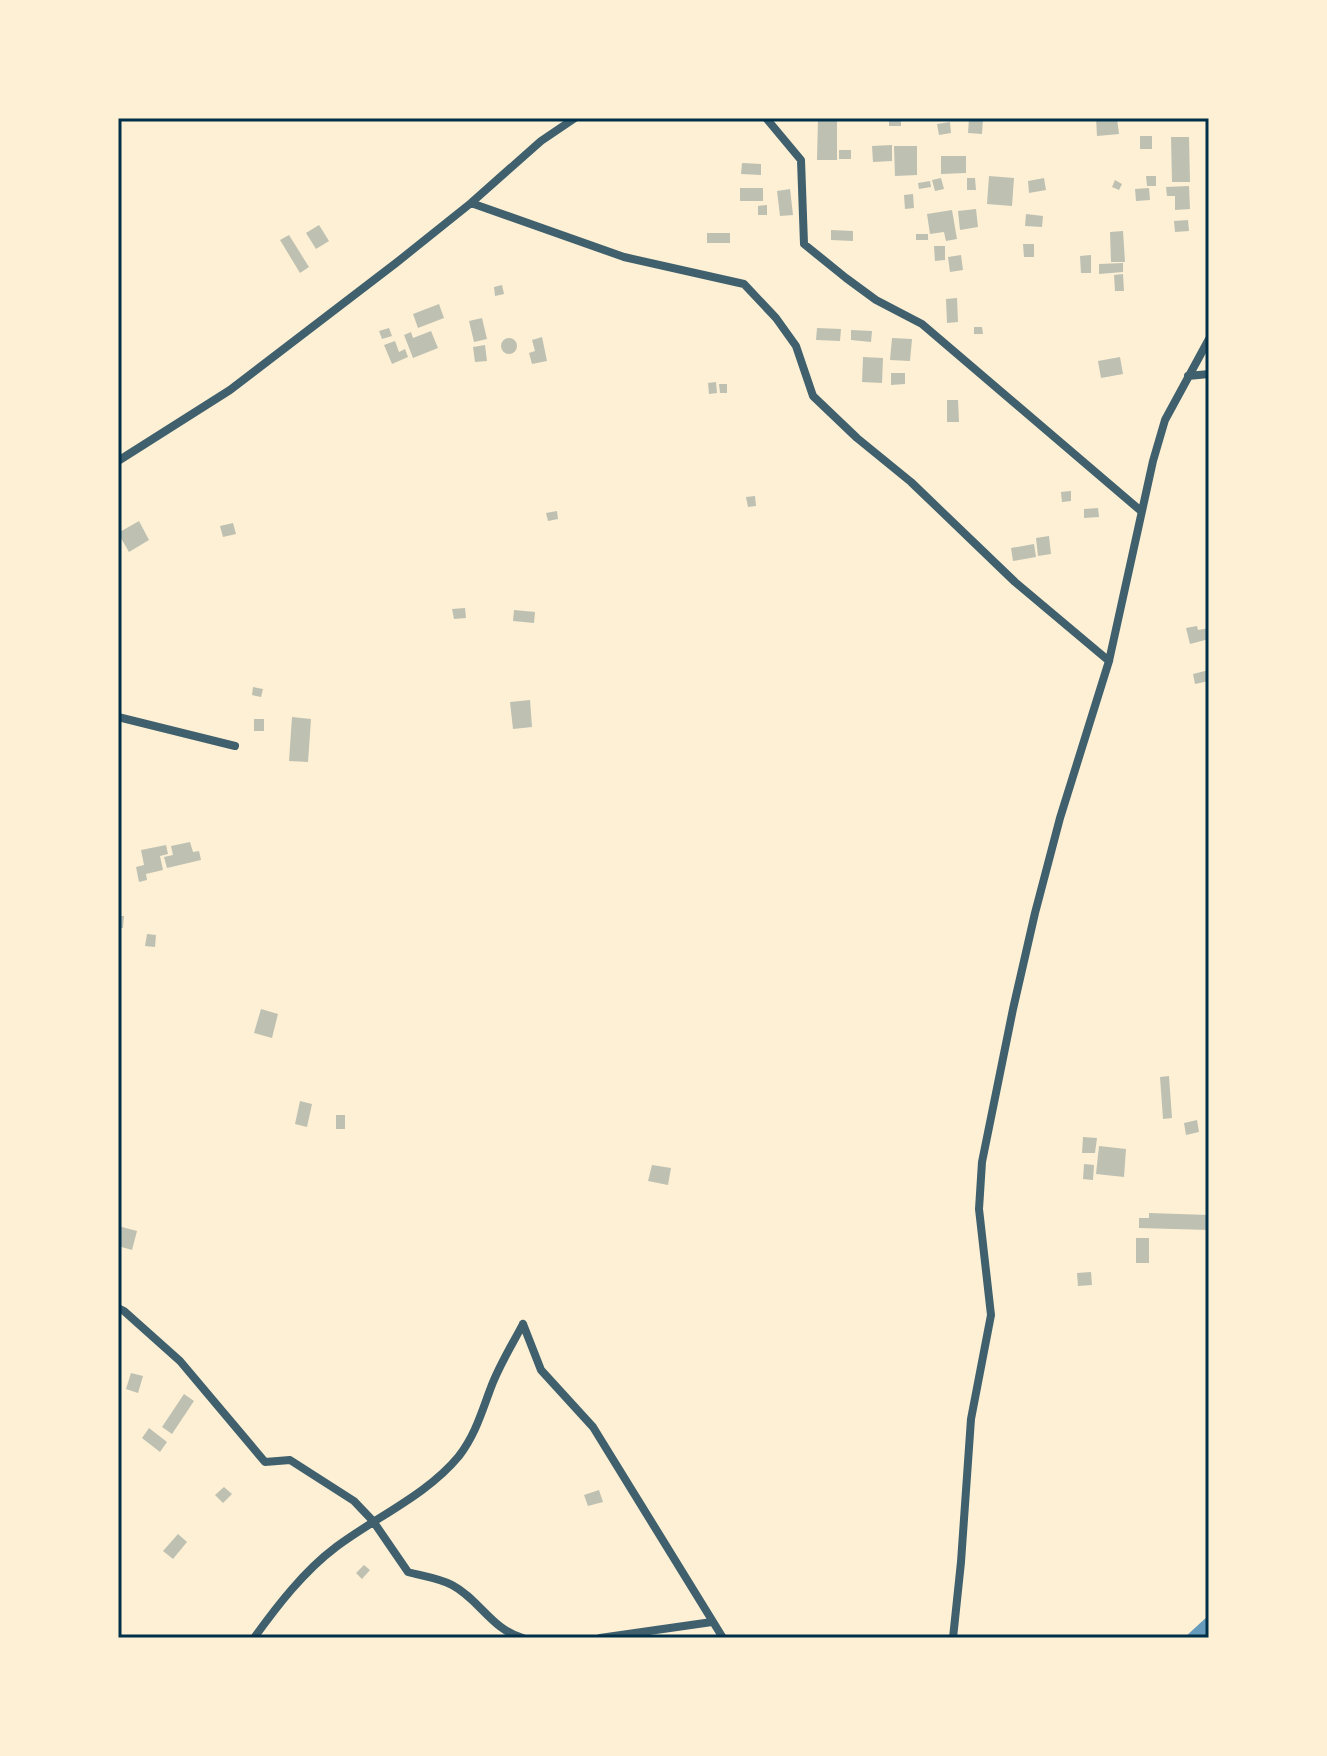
<svg xmlns="http://www.w3.org/2000/svg" width="1327" height="1756" font-family="Jost,sans-serif">
  <style>
    .water { fill: #669bbc }
    .building { fill: #bec0b2 }
    .lines { fill: none; stroke-linecap: round; stroke-linejoin: round }
    .minor { stroke: #3f606c; stroke-width: 8 }
    .neatline { fill: none; stroke: #003049; stroke-width: 3 }
  </style>
  <rect width="100%" height="100%" fill="#fdf0d5"/>
  <path class="water" d="M1209 1615V1638H1184Z"/>
  <path class="building" d="M818 118H837V160H817Z
    M889 118H901V126H889Z
    M969 118H983L982 134 968 133Z
    M1096 118H1117L1119 134 1097 136Z
    M950 122 951 133 939 135 937 124Z
    M1140 136H1152V149H1140Z
    M1171 137H1189L1190 182H1172Z
    M892 145V161L873 162 872 146Z
    M894 146H917V175L895 176Z
    M839 150H851V159H839Z
    M941 156H966V173L941 174Z
    M742 163 761 164V175L741 174Z
    M989 176 1014 178 1012 206 987 204Z
    M1146 176H1156V186H1147Z
    M941 178 944 189 935 191 932 180Z
    M967 178H975L976 190H967Z
    M1044 178 1046 190 1029 193 1028 181Z
    M1115 180 1122 184 1119 190 1112 187Z
    M930 181 931 187 919 189 918 183Z
    M1189 186 1190 209 1175 210V196H1167L1166 187Z
    M740 188H763V201H740Z
    M1149 188 1150 200 1136 201 1135 189Z
    M790 189 793 215 780 216 777 191Z
    M913 194 914 208 905 209 904 195Z
    M767 205V215H758V206Z
    M976 209 978 227 960 230 958 211Z
    M952 210 957 239 946 241 944 232 930 234 927 214Z
    M1026 214 1043 216 1042 227 1025 226Z
    M1188 220 1189 231 1175 232 1174 221Z
    M319 225 329 241 316 249 306 233Z
    M831 230 853 231V241L831 240Z
    M1123 231 1125 262H1111L1110 232Z
    M707 233H730V243H707Z
    M916 234H928V240H916Z
    M289 235 309 267 300 273 280 240Z
    M1023 244H1034V257H1024Z
    M934 246H945V260L935 261Z
    M961 255 963 270 950 272 948 257Z
    M1091 255V273H1081L1080 256Z
    M1123 263V272L1099 274V264Z
    M1123 274 1124 291H1115L1114 275Z
    M502 285 504 294 495 296 494 287Z
    M957 298 958 322 947 323 946 299Z
    M439 304 444 318 418 328 413 314Z
    M482 318 487 339 474 342 469 321Z
    M974 327H982L983 334H974Z
    M389 328 392 336 382 339 379 331Z
    M817 328 841 329 840 341 816 340Z
    M851 330 872 331 871 342 851 340Z
    M431 331 438 348 413 358 404 335 411 332 413 338Z
    M542 337 547 361 532 364 529 353 535 351 532 340Z
    M892 338 912 339 910 361 890 360Z
    M501 346a8 8 0 1 1 16 0a8 8 0 1 1-16 0Z
    M395 341 399 352 405 349 408 357 392 364 384 345Z
    M485 345 487 361 475 362 473 347Z
    M863 357 883 358 882 383 862 382Z
    M1120 357 1123 374 1101 378 1098 361Z
    M891 373H905V384L891 385Z
    M716 382 717 393 709 394 708 383Z
    M719 384H727V393H720Z
    M947 400H958L959 422H947Z
    M1071 491V501L1062 502 1061 492Z
    M755 496 756 506 748 507 746 497Z
    M1098 508 1099 517 1084 518V509Z
    M557 511 558 519 548 521 546 513Z
    M139 521 149 540 129 552 118 533Z
    M233 523 236 534 223 537 220 526Z
    M1049 536 1051 554 1038 556 1036 538Z
    M1034 544 1036 557 1013 561 1011 548Z
    M465 608 466 618 454 619 452 609Z
    M514 610 535 612 534 623 513 621Z
    M1197 626 1198 630 1209 628V639L1190 644 1186 628Z
    M1209 670V681L1195 684 1193 674Z
    M253 687 263 689 261 697 252 695Z
    M530 700 532 727 513 729 510 702Z
    M292 717 311 719 308 762 289 761Z
    M254 719H264V731H254Z
    M190 842 193 852 199 851 201 860 167 868 164 857 173 855 171 846Z
    M166 845 168 854 160 856 163 870 146 874 147 880 139 882 136 867 144 865 141 850Z
    M118 916H124L123 928H118Z
    M147 934 156 935 155 947 145 946Z
    M261 1009 278 1014 272 1038 254 1033Z
    M1169 1076 1172 1118 1163 1119 1160 1077Z
    M300 1101 312 1104 307 1127 295 1124Z
    M336 1115H345V1129H336Z
    M1197 1120 1199 1132 1186 1135 1184 1123Z
    M1083 1137 1097 1138 1095 1153H1082Z
    M1099 1146 1126 1149 1124 1177 1096 1174Z
    M1084 1164 1094 1165 1093 1180 1083 1179Z
    M652 1165 671 1168 668 1185 648 1181Z
    M1149 1213 1209 1215V1230L1139 1228V1218H1149Z
    M118 1226 137 1231 132 1250 118 1246 120 1239H118Z
    M1136 1238H1149V1263H1136Z
    M1091 1272 1092 1285 1078 1286 1077 1273Z
    M131 1373 143 1376 138 1393 126 1389Z
    M184 1394 194 1401 172 1434 162 1427Z
    M149 1428 167 1442 160 1452 142 1438Z
    M224 1487 232 1494 223 1503 215 1495Z
    M599 1490 603 1502 588 1506 584 1495Z
    M178 1534 187 1542 173 1559 163 1551Z
    M364 1565 370 1570 362 1579 356 1573Z"/>
  <g class="lines">
    <path class="minor" d="M766 118 801 160 804 244 846 278 876 300 922 324 1141 511
      M471 203 624 257 744 284 776 318 796 346 813 396 857 438 911 482 1015 582 1109 661
      M1188 376 1209 374
      M118 461 230 390 396 263 471 203 541 141 575 118
      M118 717 235 746
      M118 1308 124 1311 180 1361 265 1462 290 1460 354 1501 373 1521 408 1572C422 1576 439 1578 452 1585 479 1599 492 1630 523 1638
      M523 1324 541 1370 593 1427 723 1638
      M254 1638C277 1606 304 1571 336 1547 376 1517 427 1495 459 1456 475 1435 481 1414 490 1390 498 1367 512 1345 523 1324
      M600 1638 712 1622
      M953 1638 961 1562 971 1419 991 1315 979 1209 982 1162 1013 1009 1035 913 1060 818 1109 661 1153 461 1165 420 1209 339"/>
  </g>
  <rect width="1327" height="1756" fill="none" stroke="#fdf0d5" stroke-width="240"/>
  <rect x="120" y="120" width="1087" height="1516" class="neatline"/>
</svg>
